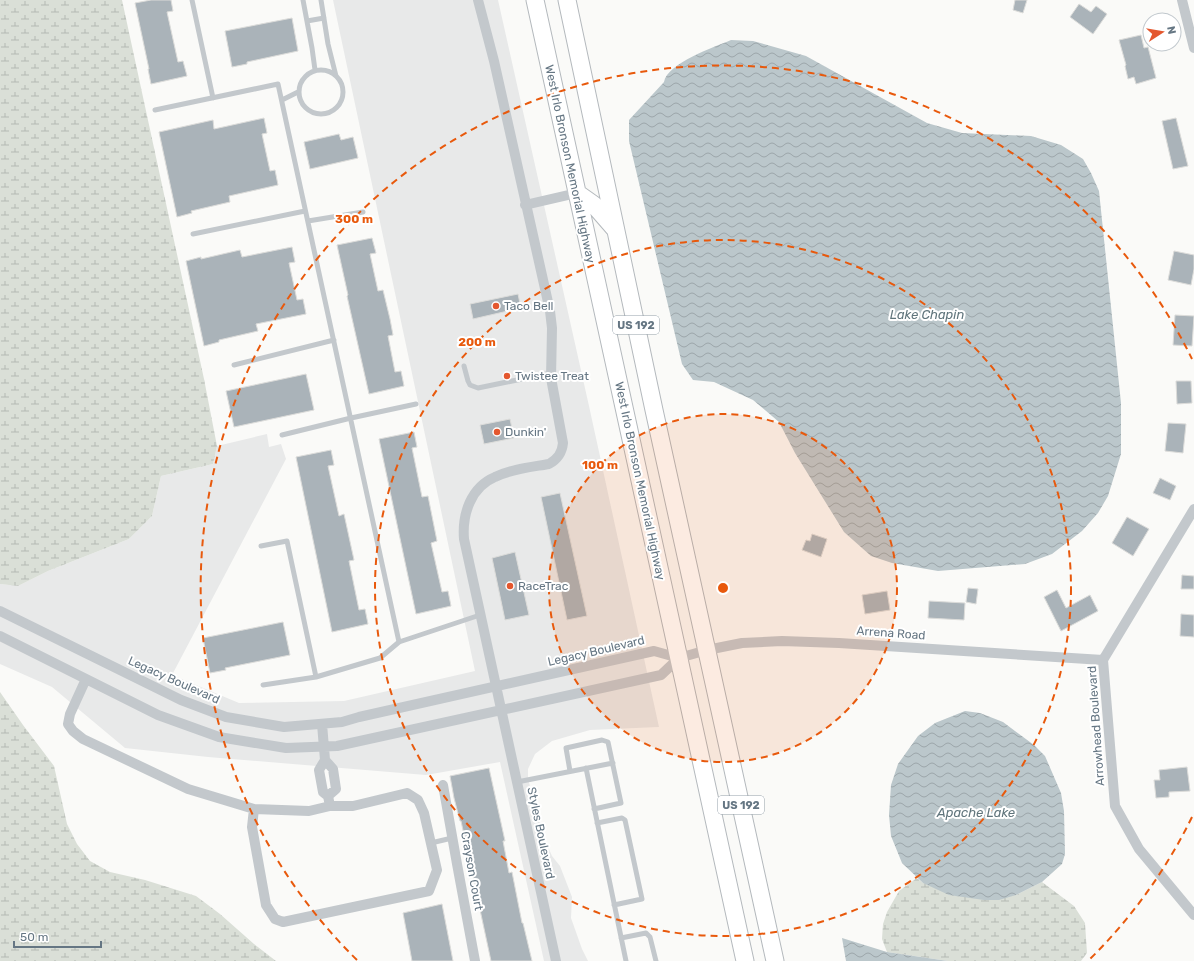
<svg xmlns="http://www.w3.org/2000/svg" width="1194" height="961" font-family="Rubik,sans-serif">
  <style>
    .built { fill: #e8e9e9 }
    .wetland { fill: url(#wetland-marsh) }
    .water { fill: url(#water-waves) }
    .building { fill: #aab3b9; stroke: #dcdcda }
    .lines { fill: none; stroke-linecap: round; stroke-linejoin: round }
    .trunk-casing { stroke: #b4b9bd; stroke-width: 19 }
    .service { stroke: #c3c8cc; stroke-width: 5 }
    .minor { stroke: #c3c8cc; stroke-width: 10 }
    .trunk { stroke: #fff; stroke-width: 17 }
    .ring { fill: none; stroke: #e8590c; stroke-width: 2; stroke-dasharray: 7 5 }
    .poi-dot { fill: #e4572e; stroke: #fff; stroke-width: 1.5 }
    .labels { text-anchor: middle; stroke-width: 4; stroke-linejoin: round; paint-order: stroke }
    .shield { fill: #fff; stroke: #939fa8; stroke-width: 1 }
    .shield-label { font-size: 11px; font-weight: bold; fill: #657683 }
    .street-label { font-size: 12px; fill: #657683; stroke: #fff }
    .poi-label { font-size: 12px; fill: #657683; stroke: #fff; text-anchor: start }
    .water-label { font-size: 13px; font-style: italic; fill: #60757c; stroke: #fff }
    .centre { fill: #e8590c; stroke: #fff; stroke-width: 2 }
    .ring-label { font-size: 12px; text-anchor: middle; font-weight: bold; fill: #e8590c; stroke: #fff; stroke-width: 4; stroke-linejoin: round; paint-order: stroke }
  </style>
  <defs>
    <pattern id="wetland-marsh" width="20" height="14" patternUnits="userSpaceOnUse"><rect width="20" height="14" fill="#dadfd7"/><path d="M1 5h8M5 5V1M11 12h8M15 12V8" fill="none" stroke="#b4b9b4"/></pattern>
    <pattern id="water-waves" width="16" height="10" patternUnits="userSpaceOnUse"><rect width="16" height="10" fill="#bbc7cb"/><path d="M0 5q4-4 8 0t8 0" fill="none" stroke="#9ca6aa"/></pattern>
  </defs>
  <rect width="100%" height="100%" fill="#fafaf8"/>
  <path class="built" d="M333 0H498L589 406 659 727 590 730 552 741 535 754 528 769V779L544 838 552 856 560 866 572 897 571 918 582 949 588 961H544L500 762 426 775 208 757 125 748 52 687 0 664V584L18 586 48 571 129 539 152 516 161 476 213 464 217 446 267 434 269 447 281 444 286 459 172 675 239 703 344 701 475 671Z"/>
  <path class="wetland" d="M0 0H122L204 379 217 446 213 464 161 476 152 516 129 539 48 571 18 586 0 584Z
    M0 692 23 725 54 766 67 824 77 844 90 861 110 872 145 880 196 896 220 914 254 944 276 961H0Z
    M917 878 923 883 1016 895 1042 882 1074 906 1085 923 1087 953 1081 961H948L887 952 882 939 883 924 887 912 899 891Z"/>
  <path class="water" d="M731 40 753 41 806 56 927 123 962 133 1031 136 1061 145 1083 159 1091 173 1099 191 1121 403V454L1108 496 1098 513 1082 531 1052 554 1025 564 938 571 892 563 871 556 844 532 795 453 779 422 753 400 714 382 693 380 682 364 629 141V120L664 82C667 63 715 47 731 40Z
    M965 711 980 713 1003 722 1034 745 1045 756 1061 793 1064 811 1065 854 1062 864 1042 882 1016 895 999 900H984L949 895 923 883 902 863 891 836 889 815 891 785 898 764 918 736 935 723Z
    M842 938 887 952 948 961H846Z"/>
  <path class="building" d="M151 0H171L173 11 167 12 178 62 183 61 187 76 151 84 148 69H149L135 3Z
    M1015 0H1027L1023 13 1013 10Z
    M1079 4 1091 12 1096 6 1107 14 1093 34 1070 17Z
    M292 18 298 51 247 62V64L232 67 225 31Z
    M1141 35 1144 48 1148 47 1156 78 1136 84 1134 77 1128 79 1125 66 1126 65 1119 40Z
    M264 118 267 133 262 134 270 171 275 170 278 185 229 196 230 202 191 211 192 213 177 217 159 132 213 120 214 129Z
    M1176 118 1188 166 1173 169 1162 121Z
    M339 134 341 140 353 137 358 158 310 169 304 142Z
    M372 238 376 253 370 254 378 291 383 290 390 319 393 335 388 336 395 372 401 371 404 386 369 394 347 296 348 295 337 245Z
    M292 247 295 262 289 263 297 300 303 299 306 314 256 324 258 331 219 340V342L204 346 186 261 201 257V259L240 250 242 257Z
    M1174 251 1194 255V269L1191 285 1168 280Z
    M518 294 521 308 473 319 470 304Z
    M1175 315 1194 316 1192 346 1173 345Z
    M306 374 314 410 234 427 226 391Z
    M1176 381H1191L1192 403 1177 404Z
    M510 419 514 438 484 444 480 425Z
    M1168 423 1186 424 1183 453 1165 451Z
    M414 432 417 447 412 448 422 497 428 496 437 541 431 543 442 592 448 591 451 606 416 614 379 439Z
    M331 450 334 465 328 466 339 516 344 514 354 560 349 561 359 610 365 609 368 624 332 632 296 457Z
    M1160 478 1176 486 1170 500 1153 493Z
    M560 493 587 616 567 620 541 497Z
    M1127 517 1149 529 1133 556 1112 543Z
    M812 534 827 539 821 557 802 550 806 540 810 541Z
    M515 552 529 615 505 620 492 558Z
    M1182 575 1194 576V589H1181Z
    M968 588 978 589 976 604 966 602Z
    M1057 590 1066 608 1090 595 1098 611 1061 631 1044 597Z
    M887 591 890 610 865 614 862 595Z
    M929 601 965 603 964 620 928 618Z
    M1181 614 1194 615V637L1180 636Z
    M283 622 290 655 225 668 226 670 210 673 203 638Z
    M1187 767 1190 791 1169 792V797L1156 798 1154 780H1160L1159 770Z
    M489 768 505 841H503L509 873 512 872 522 923H523L532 961H491L461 821H460L454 798 450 776Z
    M442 904 453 961H412L403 913Z"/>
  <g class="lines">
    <defs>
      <path id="trunk" d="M535 0 745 961
        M567 0 654 410 775 961
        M577 193 594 205 614 228"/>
    </defs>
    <use href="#trunk" class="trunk-casing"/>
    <path class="service" d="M192 0 213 98
      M303 0 312 48 315 70
      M321 0 328 44 336 76
      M307 21 324 18
      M299 92a22 22 0 1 1 44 0a22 22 0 1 1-44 0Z
      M282 100 298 92
      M155 110 278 84 399 642
      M308 221 363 212
      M193 234 305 211
      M234 365 334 340
      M464 366 468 381 470 385 478 388 551 373
      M282 435 351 418 416 404
      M261 546 287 541 316 677
      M263 685 316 677 380 658 399 642 480 615
      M586 768 626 961
      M570 771 566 748 602 740 608 742 621 803 594 809
      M517 782 613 763
      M597 823 622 818 625 820 642 899 614 905
      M431 843 452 838
      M621 938 646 933 650 937 656 961"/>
    <path class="minor" d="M478 0 494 61 550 311 552 328 551 378 563 443C562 453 558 459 549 464 532 467 511 469 495 477 471 487 462 514 464 539L556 961
      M1182 0 1194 48
      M525 205 577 193
      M1194 509 1103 660 1115 806 1139 849 1194 915
      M0 611 181 700 226 717 284 727 342 722 359 717 654 651 679 658
      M0 636 158 715 219 737 286 748 337 746 661 675 679 658 707 650 742 643 782 641 839 643 1103 660
      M86 679 70 714 68 724 73 731 83 739 188 789 254 809 309 811 330 806 328 796
      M322 724 325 760 333 769 336 789 328 796 323 792 319 770 325 760
      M443 785 457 864 475 961
      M254 809 252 827 266 905 275 919 283 922 429 891 437 870 424 813 418 800 407 793 353 806H330"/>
    <use href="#trunk" class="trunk"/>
  </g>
  <circle cx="723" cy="588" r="174" fill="#e8590c" fill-opacity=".12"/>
  <g class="ring">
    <circle cx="723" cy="588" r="174"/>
    <circle cx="723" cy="588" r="348"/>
    <path d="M1192 817A522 522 0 0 1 1089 960M357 960A522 522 0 1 1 1192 359"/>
  </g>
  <g class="poi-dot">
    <circle cx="496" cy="306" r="4"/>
    <circle cx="507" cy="376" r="4"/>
    <circle cx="497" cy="432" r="4"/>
    <circle cx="510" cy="586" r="4"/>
  </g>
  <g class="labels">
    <g class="shield">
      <rect x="613" y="316" width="46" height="18" rx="3"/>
      <rect x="718" y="796" width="46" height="18" rx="3"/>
    </g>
    <g class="shield-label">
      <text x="636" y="329">US 192</text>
      <text x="741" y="809">US 192</text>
    </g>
    <g class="street-label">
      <text transform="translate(570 164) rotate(78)" y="4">West Irlo Bronson Memorial Highway</text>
      <text transform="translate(640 481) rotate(78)" y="4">West Irlo Bronson Memorial Highway</text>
      <text transform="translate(891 633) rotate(4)" y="4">Arrena Road</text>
      <text transform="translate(596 651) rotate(-13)" y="4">Legacy Boulevard</text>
      <text transform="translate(174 680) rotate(24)" y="4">Legacy Boulevard</text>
      <text transform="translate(1096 726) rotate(-94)" y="4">Arrowhead Boulevard</text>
      <text transform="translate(541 833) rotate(78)" y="4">Styles Boulevard</text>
      <text transform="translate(472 871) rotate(80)" y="4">Crayson Court</text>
    </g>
    <g class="poi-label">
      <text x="504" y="310">Taco Bell</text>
      <text x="515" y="380">Twistee Treat</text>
      <text x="505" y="436">Dunkin'</text>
      <text x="518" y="590">RaceTrac</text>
    </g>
    <g class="water-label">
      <text x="927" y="319">Lake Chapin</text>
      <text x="976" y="817">Apache Lake</text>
    </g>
  </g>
  <circle cx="723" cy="588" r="6" class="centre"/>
  <g class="ring-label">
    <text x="354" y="223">300 m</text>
    <text x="477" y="346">200 m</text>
    <text x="600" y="469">100 m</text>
  </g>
  <g transform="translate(1162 32) rotate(78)"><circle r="19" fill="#ffffff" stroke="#c1c8cd"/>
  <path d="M0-3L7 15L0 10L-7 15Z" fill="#e4572e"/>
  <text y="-6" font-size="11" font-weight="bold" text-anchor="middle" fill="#657683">N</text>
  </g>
  <path d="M14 941v6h87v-6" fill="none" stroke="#657683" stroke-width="2"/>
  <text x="20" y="941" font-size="12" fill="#657683" stroke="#ffffff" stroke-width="3" paint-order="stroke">50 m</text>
</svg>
